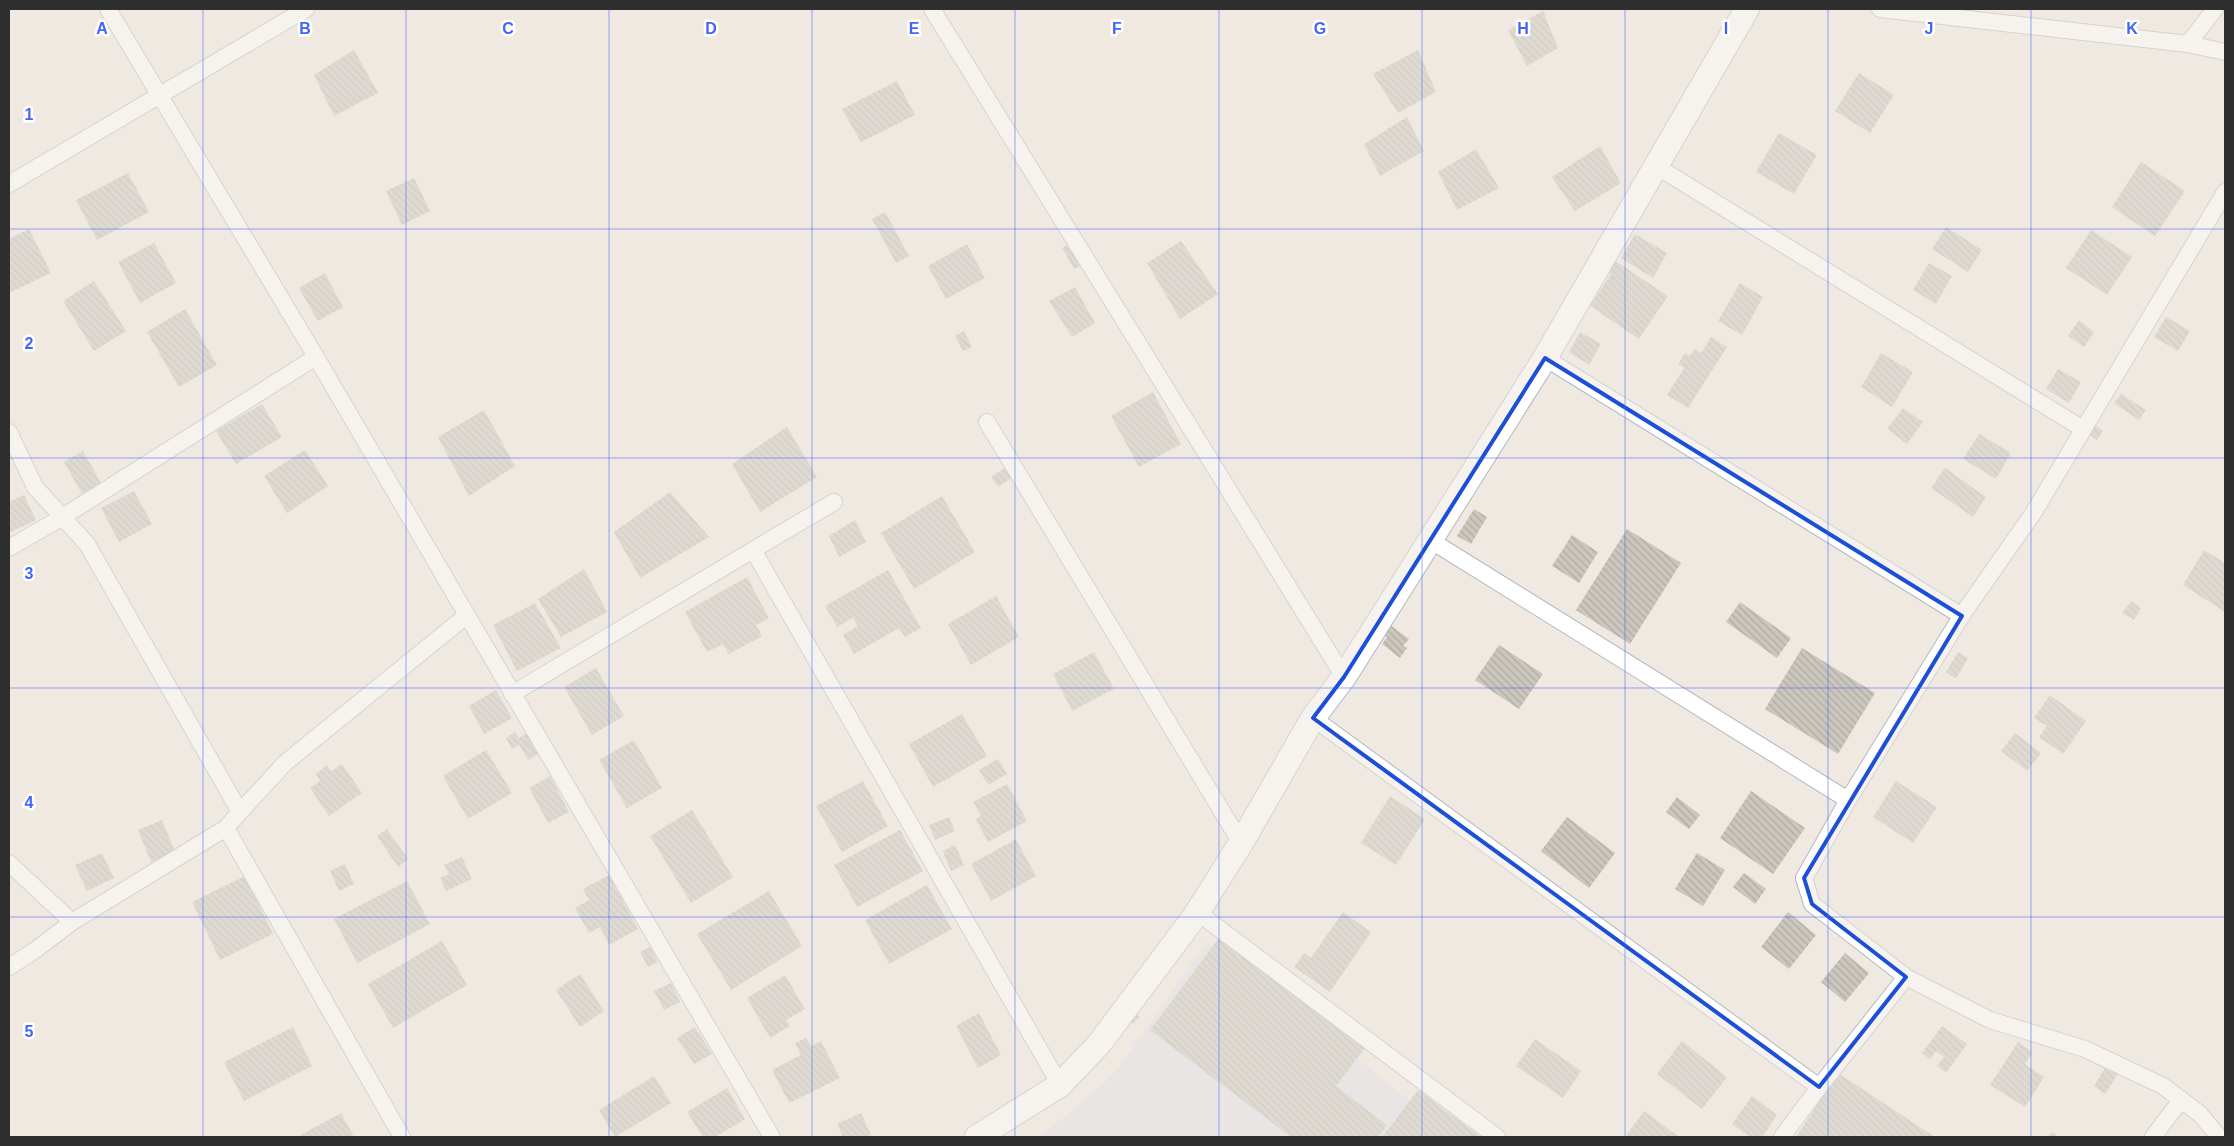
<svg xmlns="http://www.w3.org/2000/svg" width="2234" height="1146" font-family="Helvetica,sans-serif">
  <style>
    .industrial { fill: #e3e1e8 }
    .building { fill: url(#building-back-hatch) }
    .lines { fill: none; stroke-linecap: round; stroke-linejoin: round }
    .street-casing { stroke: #b4b7c1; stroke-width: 18 }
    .secondary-casing { stroke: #b4b7c1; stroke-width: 26 }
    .street { stroke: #fff; stroke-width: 16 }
    .secondary { stroke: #fff; stroke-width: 24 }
    .marked { fill: none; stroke: #1d4ed8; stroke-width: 4; stroke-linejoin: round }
    .grid { fill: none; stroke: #4264fb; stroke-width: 1; stroke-opacity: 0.55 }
    .grid-label { font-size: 16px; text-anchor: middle; font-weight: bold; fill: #4264fb; stroke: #fff; stroke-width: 5; stroke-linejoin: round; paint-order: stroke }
  </style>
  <defs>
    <pattern id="building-back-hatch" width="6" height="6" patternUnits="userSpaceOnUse" patternTransform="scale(1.25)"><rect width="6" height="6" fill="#cbc7bf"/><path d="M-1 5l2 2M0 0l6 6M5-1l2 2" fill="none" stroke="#afaba4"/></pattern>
  </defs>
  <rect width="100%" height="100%" fill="#efe9e1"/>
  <path class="industrial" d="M1207 941 1457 1137H1040L1114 1074Z"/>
  <path class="building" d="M1543 11 1558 48 1527 66 1508 30Z
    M354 50 378 93 334 116 314 75Z
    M1418 50 1436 92 1398 113 1373 74Z
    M1859 73 1894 95 1870 133 1835 111Z
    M897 81 915 115 861 142 842 109Z
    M1407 117 1424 151 1380 176 1364 144Z
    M1779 133 1817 155 1794 194 1756 172Z
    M1600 146 1621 183 1575 211 1552 177Z
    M1476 149 1499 188 1457 210 1438 172Z
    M2141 162 2185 191 2155 236 2112 207Z
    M128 173 149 212 97 240 76 200Z
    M414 178 430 211 402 225 386 191Z
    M885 212 909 256 896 263 872 219Z
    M1946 227 1982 250 1968 272 1932 249Z
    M29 229 51 273 9 293V239Z
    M2091 230 2132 257 2107 295 2066 268Z
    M1635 234 1667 253 1653 278 1621 258Z
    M1181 241 1218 294 1180 319 1147 263Z
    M154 243 176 283 140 303 118 262Z
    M1071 243 1084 264 1074 269 1062 248Z
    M967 244 985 278 946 299 928 266Z
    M1614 260 1668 296 1639 339 1590 306 1611 274 1607 271Z
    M1929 263 1952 276 1936 304 1913 290Z
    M325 273 343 307 318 321 299 288Z
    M94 281 126 331 94 351 63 301Z
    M1740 283 1763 297 1742 335 1718 321Z
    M1075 287 1095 323 1072 337 1049 301Z
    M185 309 217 365 179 387 147 332Z
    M2166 317 2190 331 2178 351 2154 337Z
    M2079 320 2094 332 2084 347 2068 336Z
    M964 331 972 347 963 351 955 336Z
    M1580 332 1601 344 1589 365 1569 352Z
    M1711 337 1727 347 1688 408 1667 395 1684 368 1678 364 1685 353 1690 356 1695 349 1701 353Z
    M1881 353 1913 372 1892 407 1861 387Z
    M2058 369 2081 382 2069 403 2046 389Z
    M1153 392 1181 444 1139 467 1111 416Z
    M2121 394 2146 410 2139 420 2114 403Z
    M262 404 282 437 236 464 216 431Z
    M1903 408 1923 422 1907 444 1887 429Z
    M484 410 515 466 469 496 438 437Z
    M2094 424 2103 431 2097 440 2087 433Z
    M787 427 817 477 760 512 732 464Z
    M1979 434 2011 453 1996 479 1963 459Z
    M305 450 328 486 287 513 264 476Z
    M83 451 101 483 82 494 64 462Z
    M1006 467 1013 477 998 487 991 477Z
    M1945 468 1986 497 1973 517 1931 488Z
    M134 491 152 524 119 542 101 508Z
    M670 492 709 537 640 578 614 532Z
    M24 495 36 520 9 533V502Z
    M942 496 975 552 914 589 881 533Z
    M1474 509 1487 517 1471 544 1457 536Z
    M855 520 866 542 839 557 829 536Z
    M1627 529 1681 563 1630 644 1576 610Z
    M1572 535 1598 552 1579 583 1552 566Z
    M2204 550 2225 563V612L2183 585Z
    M584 569 607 612 561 637 538 599Z
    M888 570 921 628 905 637 899 628 854 654 843 635 858 626 853 618 837 627 825 606Z
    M747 577 769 618 756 625 762 636 729 654 723 644 707 652 685 612Z
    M996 596 1019 637 971 665 948 624Z
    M2131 601 2141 608 2134 620 2122 613Z
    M1740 602 1791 638 1777 658 1726 622Z
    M535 603 561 648 517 671 493 625Z
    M1390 625 1409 639 1403 646 1407 648 1400 658 1382 644 1387 637 1383 634Z
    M1499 645 1543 674 1519 709 1475 680Z
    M1802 648 1875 693 1838 754 1765 709Z
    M1094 652 1114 689 1072 711 1053 674Z
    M1958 652 1968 658 1956 679 1946 672Z
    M596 668 624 716 592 735 564 687Z
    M496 690 512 718 484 734 469 706Z
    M2050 695 2086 721 2063 754 2039 737 2047 726 2034 718Z
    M962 714 987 756 933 787 909 744Z
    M515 732 519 738 528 733 540 753 528 760 519 745 512 749 506 738Z
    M2015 733 2041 753 2027 771 2001 751Z
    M634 740 662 788 627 808 599 760Z
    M486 750 512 793 468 819 443 776Z
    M998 759 1007 774 988 785 979 770Z
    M342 764 362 793 329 816 310 788 320 781 316 774 327 765 331 771Z
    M550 776 569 812 548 823 529 788Z
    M863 781 888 826 842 852 816 806Z
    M1896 781 1937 807 1913 843 1873 817Z
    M1007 784 1027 821 988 842 976 819 981 816 973 802Z
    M1751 791 1805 828 1773 874 1720 838Z
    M1390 796 1425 819 1396 865 1361 843Z
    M1677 797 1700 815 1689 829 1666 812Z
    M692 810 733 877 691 903 650 836Z
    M949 817 955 831 935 840 929 825Z
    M1567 817 1615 853 1589 888 1541 851Z
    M162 820 175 852 151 862 138 830Z
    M387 829 408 859 398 867 377 836Z
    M900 830 923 871 857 907 834 865Z
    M1016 839 1036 876 991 901 971 864Z
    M955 845 964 865 951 871 943 851Z
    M102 853 114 878 87 891 75 865Z
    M1697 853 1725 870 1703 906 1675 889Z
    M462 857 472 879 446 891 440 878 449 874 444 865Z
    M345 864 354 884 339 891 330 871Z
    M1744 873 1766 889 1755 904 1733 887Z
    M609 875 638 929 609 945 600 927 589 933 575 908 589 900 583 889Z
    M245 876 273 934 220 960 192 902Z
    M407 881 430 924 357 963 334 919Z
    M927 885 952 929 889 964 865 920Z
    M769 891 802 946 731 990 697 934Z
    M1343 912 1371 932 1330 992 1294 967 1304 953 1311 958Z
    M1788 912 1816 935 1789 969 1761 947Z
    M1219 938 1365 1048 1336 1086 1387 1125 1378 1137H1291L1150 1030Z
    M442 941 467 985 393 1028 368 984Z
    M650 947 658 961 648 967 640 952Z
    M1845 953 1869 973 1845 1002 1821 982Z
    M580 974 604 1011 580 1027 556 990Z
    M785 975 805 1009 786 1020 790 1026 770 1038 747 998Z
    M671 983 680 1002 664 1010 654 991Z
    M1131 1009 1140 1016 1133 1024 1125 1017Z
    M979 1013 1001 1055 978 1068 956 1026Z
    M1942 1026 1967 1044 1946 1073 1937 1066 1944 1057 1936 1051 1930 1059 1922 1053Z
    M293 1027 312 1066 244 1101 224 1062Z
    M695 1027 712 1054 694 1064 677 1038Z
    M806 1038 811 1046 821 1041 840 1078 789 1103 772 1070 801 1055 795 1043Z
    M1535 1039 1581 1071 1563 1098 1516 1066Z
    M1682 1041 1727 1077 1702 1109 1657 1074Z
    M2018 1042 2033 1052 2025 1064 2044 1077 2025 1107 1990 1085Z
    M2106 1066 2118 1074 2105 1094 2094 1086Z
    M1838 1073 1935 1137H1796Z
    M654 1076 671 1103 615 1137 599 1110Z
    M727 1088 745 1119 715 1137H703L687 1112Z
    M1418 1090 1481 1137H1382Z
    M1752 1096 1777 1115 1762 1137H1750L1732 1124Z
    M1644 1111 1679 1137H1625Z
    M341 1113 354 1137H297Z
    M861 1113 872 1137H843L837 1124Z
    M2052 1132 2059 1137H2048Z"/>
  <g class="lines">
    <defs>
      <path id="street" d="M108 9 316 357 772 1137
        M932 9 1344 677
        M1880 9 2188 44 2225 52
        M2188 44 2215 9
        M1656 166 2083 429
        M9 184 306 9
        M1545 358 1962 616
        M987 422 1241 843
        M9 432 35 487 87 544 240 812 226 828 402 1137
        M834 502 753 550 1060 1085
        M1430 540 1848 800
        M9 548 61 518 316 357
        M512 694 753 550
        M1313 718 1819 1087
        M240 812 285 763 466 616
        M9 863 72 922 226 828
        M1197 912 1497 1137
        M9 967 34 951 72 922
        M1782 1137 1819 1087 1906 977
        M2153 1137 2181 1100
        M2219 1137 2200 1114 2163 1086 2085 1049 1990 1020 1906 977 1812 904 1804 878 1848 800 1964 612 2034 512 2225 192"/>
      <path id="secondary" d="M977 1137 1060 1085 1099 1044 1195 916 1241 843 1313 718 1344 677 1545 358 1747 9"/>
    </defs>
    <use href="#street" class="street-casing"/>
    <use href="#secondary" class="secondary-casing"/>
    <use href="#street" class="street"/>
    <use href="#secondary" class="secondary"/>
  </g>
  <path d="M0 0H2234V1146H0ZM1545 358 1962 616 1804 878 1812 904 1906 977 1819 1087 1313 718 1344 677Z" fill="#efe9e1" fill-opacity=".55" fill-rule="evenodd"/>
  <path class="marked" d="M1545 358 1962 616 1804 878 1812 904 1906 977 1819 1087 1313 718 1344 677Z"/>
  <path class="grid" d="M203 9V1137M406 9V1137M609 9V1137M812 9V1137M1015 9V1137M1219 9V1137M1422 9V1137M1625 9V1137M1828 9V1137M2031 9V1137M9 229H2225M9 458H2225M9 688H2225M9 917H2225"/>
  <g class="grid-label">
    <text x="102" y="34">A</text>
    <text x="305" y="34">B</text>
    <text x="508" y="34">C</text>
    <text x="711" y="34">D</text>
    <text x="914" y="34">E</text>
    <text x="1117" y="34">F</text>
    <text x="1320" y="34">G</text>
    <text x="1523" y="34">H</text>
    <text x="1726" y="34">I</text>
    <text x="1929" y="34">J</text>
    <text x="2132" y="34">K</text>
    <text x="29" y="120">1</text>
    <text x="29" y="349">2</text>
    <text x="29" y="579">3</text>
    <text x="29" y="808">4</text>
    <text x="29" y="1037">5</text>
  </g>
  <rect width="2234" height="1146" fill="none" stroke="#2e2e2e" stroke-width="20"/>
</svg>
